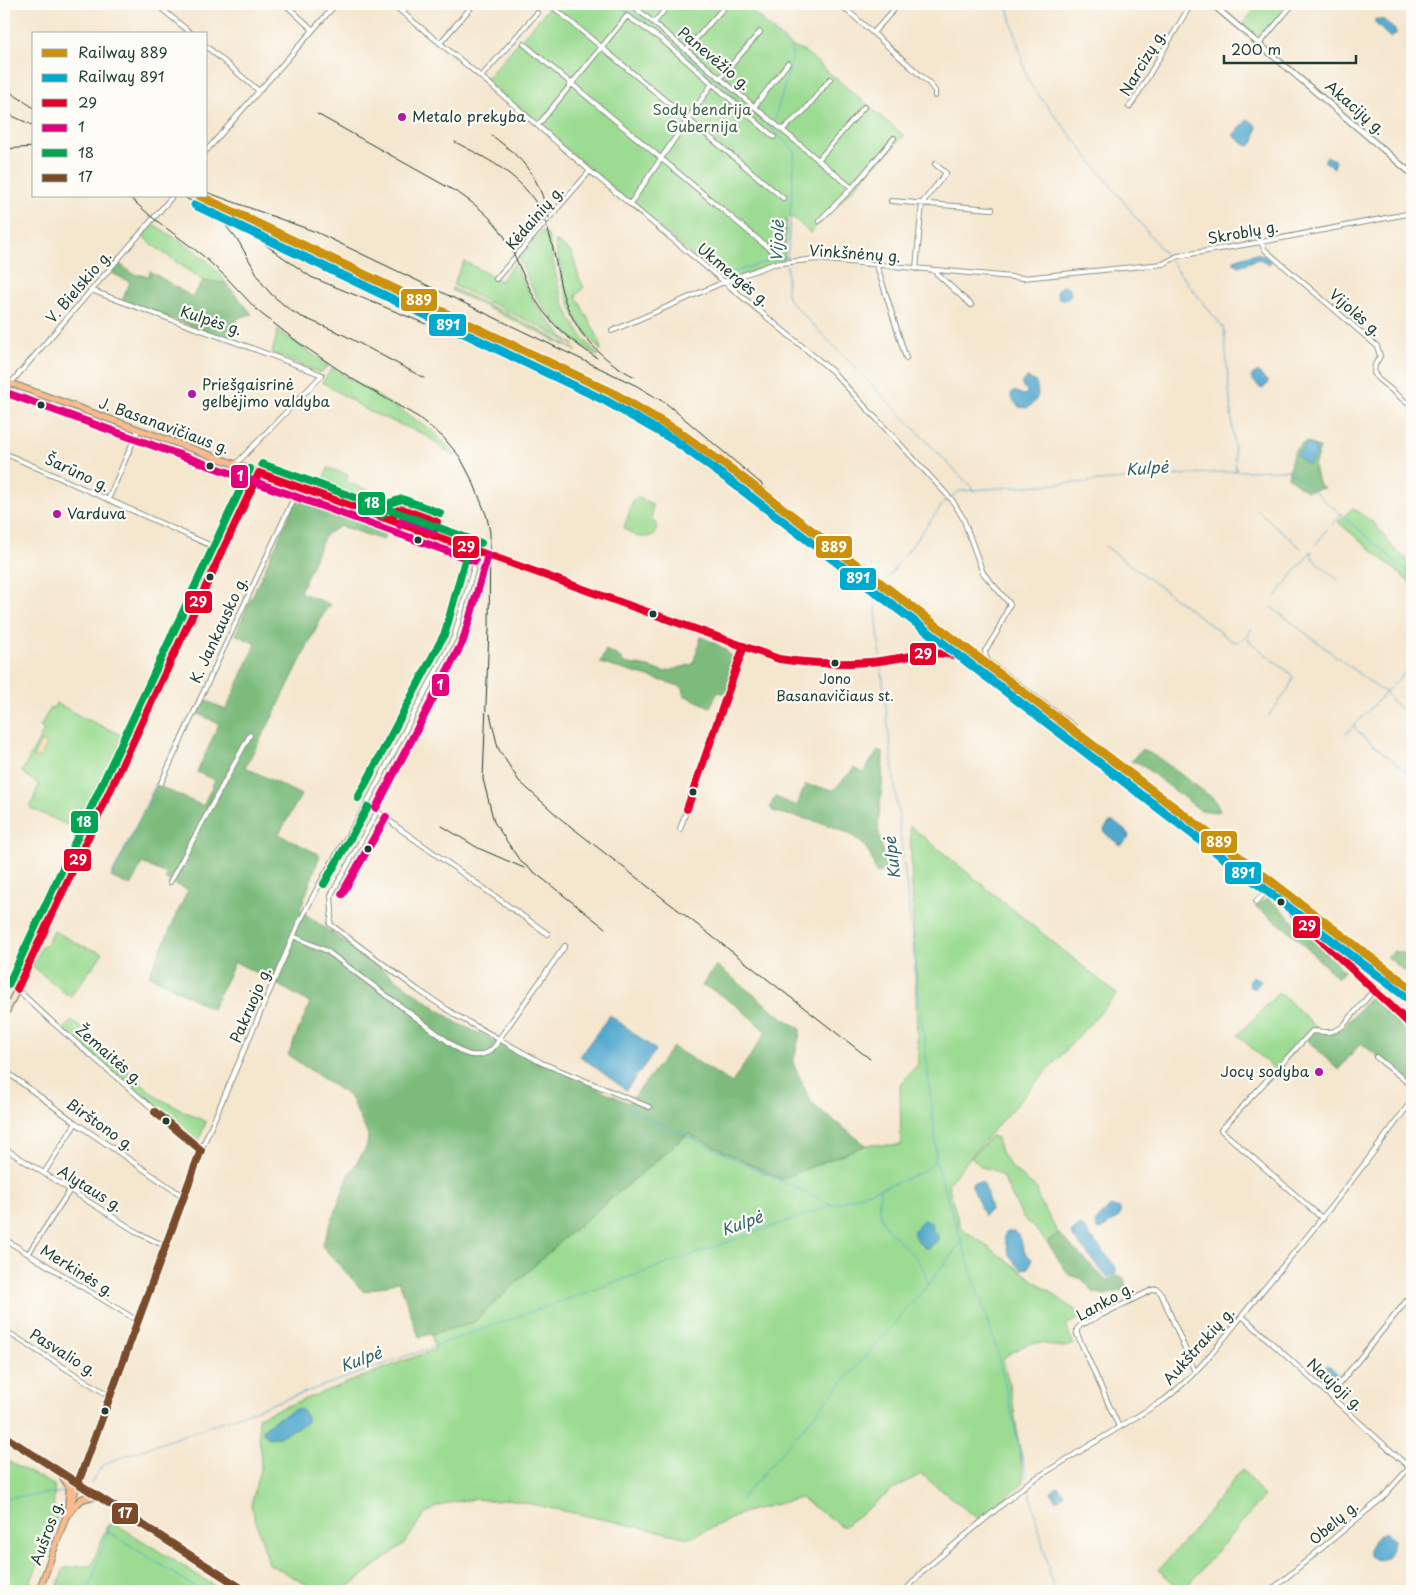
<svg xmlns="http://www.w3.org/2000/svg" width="1416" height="1595" font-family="'Playpen Sans',sans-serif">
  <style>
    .green { fill: #9bdb92; stroke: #5d8c63 }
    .forest { fill: #7cbb7c; stroke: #4e7c58 }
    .sand { fill: #eeda9e; stroke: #868c69 }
    .water { fill: #51a8ce; stroke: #387281 }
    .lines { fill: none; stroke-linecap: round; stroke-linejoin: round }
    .stream { stroke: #51a8ce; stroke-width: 1 }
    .minor-casing { stroke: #8a9281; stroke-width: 6 }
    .tertiary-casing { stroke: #8a9281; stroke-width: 7 }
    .secondary-casing { stroke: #8a9281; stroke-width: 8 }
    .primary-casing { stroke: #8a9281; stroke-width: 8 }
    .trunk-casing { stroke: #8a9281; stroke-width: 9 }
    .minor { stroke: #fff; stroke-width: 4 }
    .tertiary { stroke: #fff; stroke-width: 4.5 }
    .secondary { stroke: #fde4d1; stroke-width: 5 }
    .primary { stroke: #fabb8c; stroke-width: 5.5 }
    .trunk { stroke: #fabb8c; stroke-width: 6 }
    .rail { stroke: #1f3d34; stroke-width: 1 }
    .bus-1-casing { stroke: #fdfcf7; stroke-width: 11 }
    .bus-2-casing { stroke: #fdfcf7; stroke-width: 11 }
    .bus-3-casing { stroke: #fdfcf7; stroke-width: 11 }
    .bus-4-casing { stroke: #fdfcf7; stroke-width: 11 }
    .bus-1 { stroke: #e4002b; stroke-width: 8 }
    .bus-2 { stroke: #e5007d; stroke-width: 8 }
    .bus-3 { stroke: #00a651; stroke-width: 8 }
    .bus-4 { stroke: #7a4b2a; stroke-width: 8 }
    .rail-1-casing { stroke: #fdfcf7; stroke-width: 12 }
    .rail-2-casing { stroke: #fdfcf7; stroke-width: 12 }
    .rail-1 { stroke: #cc910a; stroke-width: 9 }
    .rail-2 { stroke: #00a9ce; stroke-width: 9 }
    .poi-dot { fill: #b5179e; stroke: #fdfcf7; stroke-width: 2 }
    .bus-dot { fill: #1f3d34; stroke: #fdfcf7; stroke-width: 2 }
    .labels { text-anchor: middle; stroke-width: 4.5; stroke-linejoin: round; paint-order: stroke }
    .bus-label { font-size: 14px; fill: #1f3d34; stroke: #fdfcf7 }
    .street-label { font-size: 15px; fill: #1f3d34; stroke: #fdfcf7 }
    .park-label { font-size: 15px; fill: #3e644c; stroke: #fdfcf7 }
    .poi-label { font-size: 15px; fill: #1f3d34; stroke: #fdfcf7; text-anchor: start }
    .water-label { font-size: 16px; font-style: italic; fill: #30626a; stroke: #fdfcf7 }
    .line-badge { stroke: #fdfcf7; stroke-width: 2 }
    .badge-label { font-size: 14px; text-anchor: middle; font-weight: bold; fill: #fff }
  </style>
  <rect width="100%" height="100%" fill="#fdfcf7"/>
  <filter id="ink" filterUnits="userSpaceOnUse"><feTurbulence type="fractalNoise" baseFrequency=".02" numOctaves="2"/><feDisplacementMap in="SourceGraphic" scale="10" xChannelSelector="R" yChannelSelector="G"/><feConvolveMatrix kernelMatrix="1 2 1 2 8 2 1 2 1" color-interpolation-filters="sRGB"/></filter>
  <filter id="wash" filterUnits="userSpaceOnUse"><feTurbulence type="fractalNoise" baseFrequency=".0096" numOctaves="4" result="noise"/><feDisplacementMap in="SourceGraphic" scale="20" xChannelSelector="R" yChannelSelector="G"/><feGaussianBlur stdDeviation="1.12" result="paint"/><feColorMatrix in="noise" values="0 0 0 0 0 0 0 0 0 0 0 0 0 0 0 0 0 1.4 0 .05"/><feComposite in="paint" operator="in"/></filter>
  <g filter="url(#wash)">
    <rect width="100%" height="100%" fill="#f5e6ce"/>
    <path class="green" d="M552 4H744L790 46 805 52 904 136 810 233 794 218 787 217 784 263 773 264 724 282 485 80Z
      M1259 4H1291L1263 38 1258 40 1242 25Z
      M150 222C176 239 209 256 226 283L203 281 158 249 140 234Z
      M542 231 548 235C558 284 560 318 599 355L597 356C577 342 557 327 543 307 533 292 526 275 519 259Z
      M555 240 572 253 579 278 584 287 576 296 598 337 601 351C568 317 562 286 555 240Z
      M464 261 500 281 515 263C529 296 546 324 575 346L537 325 453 285Z
      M452 288 532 326 577 351 451 290Z
      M278 330 329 366 320 373 272 353Z
      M333 368 432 430 455 454 454 458 426 435 370 412 322 382Z
      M328 468 348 475 346 482 379 494 381 498 375 509 320 488Z
      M637 497 652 504V521L657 524 655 535C639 539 637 538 624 528L633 501Z
      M1352 508 1374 523 1394 549 1412 564V584L1338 522Z
      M56 703 82 717 128 738 83 832 30 808 39 785 22 772 44 730 40 727 51 707 54 708Z
      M910 826 1117 994 993 1130 948 1184 960 1227 1079 1313 1081 1316 1079 1319 1065 1325 1074 1344C1059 1351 1054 1344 1039 1343 1026 1342 1015 1351 1003 1358L1013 1403 1024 1482 979 1520 921 1474 894 1489 843 1527 801 1498 745 1512 690 1538 508 1499 496 1501 475 1499 453 1502 436 1507 423 1516 405 1543 343 1591H319L269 1564 251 1505 261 1466 258 1417 435 1349 431 1334 473 1323 564 1238 688 1134 781 1179 866 1145H901L900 1085 918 1064Z
      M54 931 82 946 103 953 70 997 32 966 42 945 45 946Z
      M1279 992 1316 1027 1276 1071 1238 1035Z
      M72 1020 158 1098 206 1122 198 1142H195L62 1031Z
      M991 1136 997 1138C1001 1162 1019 1175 1037 1189L1038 1197 1058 1233 1047 1242 1022 1216 1002 1176 994 1170 981 1167 972 1157Z
      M4 1459 54 1485C55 1497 51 1508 57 1518L27 1591H4Z
      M1242 1469 1264 1497 1183 1591H1182L1159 1570 1188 1537Z
      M110 1524 117 1525 223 1591H56L64 1568 92 1565 107 1526Z"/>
    <path class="forest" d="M116 261 133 274 149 276 150 271 192 297 203 281 226 283 252 314 238 318 229 337 225 338 122 301 130 282 108 271Z
      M1307 442 1320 448 1314 466 1318 483 1324 488 1306 491 1288 477C1291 463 1291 446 1307 442Z
      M300 492 389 524 383 540 340 526 325 535 300 592 331 605 326 609 271 720 245 767 301 795 279 834 320 855 300 910 457 1023 629 1103 673 1047 732 1083 766 1032C752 1018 721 991 702 986L716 965 783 1018 801 1029 793 1063 812 1104 866 1145 781 1179 688 1134 564 1238 473 1323 419 1337 399 1281 364 1292 322 1246 349 1175 367 1146 368 1135 350 1097 288 1055 310 1003 259 974 235 962 212 1009 149 975 188 890 165 879 167 874 142 863 131 886 111 877 156 785 203 806 215 780 197 772 219 724 197 713 203 699 226 710 256 644 235 634Z
      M701 637C738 652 735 658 727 694L718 692 710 707 684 695 683 688 680 686 600 663 606 650 618 656 624 663 648 667 664 672 693 664Z
      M1142 749 1160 759 1214 799 1220 811 1216 812 1200 810 1139 763 1131 761Z
      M878 751 883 752 882 786 878 827 886 871 876 873C874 866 872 858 868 851 853 826 801 818 774 812L770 807 775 797 797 806 805 785 834 790 854 768 863 773Z
      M1266 899H1270L1344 971 1338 978 1290 932 1255 906Z
      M1394 951 1412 955V977L1387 957Z
      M1398 987 1412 997V1013L1386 993Z
      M1370 997 1412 1037V1084L1361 1043 1338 1070 1306 1039 1316 1027C1326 1034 1331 1037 1341 1030Z
      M1058 1233 1106 1280 1118 1276 1124 1279 1126 1287 1121 1291 1105 1295 1093 1292 1082 1279 1069 1275 1047 1242Z"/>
    <path class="sand" d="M41 741 47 745 42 755 36 759 33 757Z"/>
    <path class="water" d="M1375 19 1384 20 1396 31V34L1391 38 1388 36 1375 23Z
      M1248 119 1257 126 1254 142 1250 146 1245 145 1233 135Z
      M1327 156 1336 161 1334 168 1324 161Z
      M1252 254C1260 253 1268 254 1271 263L1269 264 1259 259 1239 266 1234 263V260Z
      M1057 293a7 7 0 1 1 14 0a7 7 0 1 1-14 0Z
      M1258 372 1268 382 1266 386 1261 389 1251 378 1253 374Z
      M1027 378 1035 381C1040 393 1039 401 1027 408L1019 407 1011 398V393L1014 391 1023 395 1026 394 1027 391 1023 387 1021 383Z
      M1307 443 1315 447 1317 454 1308 465 1296 455Z
      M1110 822H1114L1128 833 1129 838 1122 845 1118 844 1105 833 1104 829Z
      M1252 976 1261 980 1255 989 1250 987 1249 980Z
      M610 1015 656 1050 626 1090 580 1056Z
      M974 1182H982L984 1184 991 1209 984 1216 972 1186V1184Z
      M1110 1206 1120 1209 1121 1214 1118 1218 1101 1230 1097 1229 1095 1223Z
      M924 1219 931 1222 932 1230C936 1234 939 1235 938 1240L928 1248H924L914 1236V1230Z
      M1079 1226H1082L1116 1267V1272L1115 1275 1107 1277 1073 1237 1071 1233Z
      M1006 1232H1015L1019 1235 1025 1253 1032 1259 1029 1268 1021 1269 1009 1255 1004 1237Z
      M1327 1365 1330 1366 1337 1373 1331 1379 1327 1380 1323 1377 1322 1373Z
      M296 1409 302 1410 307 1417V1422L279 1437 268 1438 263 1433V1429L273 1421Z
      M1058 1486 1064 1493 1063 1496 1056 1500 1051 1492 1052 1490Z
      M1386 1532 1393 1539C1392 1555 1385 1566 1369 1556 1367 1545 1377 1535 1386 1532Z"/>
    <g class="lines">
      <path class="stream" d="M614 4 648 24 772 129 795 151 787 261
        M744 4 790 46 793 56 772 129
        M1007 4 1027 78 1030 84 1169 259
        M1171 262 1224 329 1236 471
        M787 265V294L790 301 975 491
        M732 273 777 258 787 257
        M1256 509 1301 548
        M1332 525 1341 515
        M1316 544 1327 529
        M1105 546 1232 641 1239 642 1249 633
        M1311 551 1313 559 1338 580
        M887 579 945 501 960 491 1236 471 1289 470 1412 575
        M880 588 875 597 880 655
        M1276 596 1311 551
        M1270 606 1379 689 1386 692 1391 700 1412 718
        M1251 629 1248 638 1251 643 1291 674 1293 678 1288 690 1268 716
        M1354 726 1358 732 1412 776
        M1345 735 1412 665
        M113 876 186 720
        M625 1107 832 1205
        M935 1160 996 1347 1027 1478
        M880 1188C879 1198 878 1209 882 1219 891 1241 928 1258 927 1285
        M91 1483 102 1466 108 1462 906 1179C925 1170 937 1168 936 1145L881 664
        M1029 1488 1054 1591
        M4 1498 65 1492
        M740 1500 927 1286 962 1241
        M108 1526V1532L118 1538
        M122 1540 201 1591
        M88 1591 108 1532"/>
    </g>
  </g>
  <g filter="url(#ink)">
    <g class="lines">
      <defs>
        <path id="minor" d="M156 4 192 34
          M285 4 313 30
          M392 4 485 80 590 171 832 371 952 500 963 518 983 573 1010 604 997 632 985 651 986 657 989 662 1075 727
          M631 4 852 188
          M840 4 873 33 899 4
          M553 7 783 198
          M402 12 410 4
          M654 23 669 4
          M873 33 929 83 935 91V96
          M440 43 474 4
          M1260 43 1293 4
          M524 44 772 251
          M206 46 259 91
          M686 50 726 5
          M481 77 537 13
          M720 78 760 32
          M754 107 788 63
          M1129 107 1133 102 1191 4
          M538 125 627 16 661 39 774 137
          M782 130 804 111 830 79
          M206 151 336 4
          M818 160 864 107
          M891 201 992 209
          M630 204 712 84
          M819 221 852 188 894 138
          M1261 242 1265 250 1377 346 1380 356 1375 365 1374 373 1378 379 1412 407
          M877 266 906 358
          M916 269 922 203 946 173 935 164
          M934 271 971 305
          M496 279 590 171
          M91 290C168 320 246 344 322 375L235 465
          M612 331 724 282 773 264 816 259 1023 278 1163 264 1178 256 1261 242 1412 213
          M4 391 171 198
          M4 453 223 551
          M108 500 138 430
          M161 783 299 487
          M367 803 400 829 548 934
          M377 812 331 895 332 911 330 924 418 990 457 1016 499 1039 565 946
          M680 829 744 646
          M170 882 250 735
          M1256 902 1268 890
          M293 936 327 951 462 1052C477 1059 492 1055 499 1039L542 1063 649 1107
          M17 989 51 1021 201 1150
          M1376 1057 1412 1086
          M4 1070 76 1123 184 1197
          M4 1148 140 1234 165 1246
          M44 1173 76 1123
          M1323 1219 1221 1130 1312 1031C1324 1032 1333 1034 1343 1026L1373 991
          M4 1239 138 1321
          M28 1254 70 1190
          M1242 1316 1412 1470
          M4 1330 105 1393 111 1394
          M1330 1395 1412 1294
          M1119 1427 1077 1334V1329L1081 1325 1152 1290 1157 1289 1161 1293 1195 1372
          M78 1483 201 1150 299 923 326 872 367 803 454 637 478 553
          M905 1591 924 1570 1028 1483 1164 1400C1201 1372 1228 1332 1258 1296 1312 1232 1363 1168 1412 1100
          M1270 1591 1381 1499 1409 1468"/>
        <path id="tertiary" d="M1212 4 1412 174"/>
        <path id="secondary" d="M4 977 17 989
          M4 1017 259 473"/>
        <path id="primary" d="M4 381 357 508 432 537 779 659C809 665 841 664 872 662 898 660 927 649 953 654 962 656 970 660 978 665L1227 855 1268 890 1412 1026
          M39 1591 78 1483"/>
        <path id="trunk" d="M4 1436 246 1591
          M62 1475 70 1488 68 1514
          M69 1513C78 1502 82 1495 97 1497"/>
      </defs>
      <use href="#minor" class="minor-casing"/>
      <use href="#tertiary" class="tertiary-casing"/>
      <use href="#secondary" class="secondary-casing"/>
      <use href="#primary" class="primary-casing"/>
      <use href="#trunk" class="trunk-casing"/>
      <use href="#minor" class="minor"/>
      <use href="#tertiary" class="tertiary"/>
      <use href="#secondary" class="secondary"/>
      <use href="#primary" class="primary"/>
      <use href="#trunk" class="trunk"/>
      <path class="rail" d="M4 88 34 108
        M4 112 34 126
        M317 114 460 194C477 206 493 218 504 236 519 260 526 288 543 311 557 330 577 345 597 358
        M491 135C526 161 538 175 549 218
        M455 142C486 158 517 173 536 203 551 227 554 256 560 283 569 326 597 358 635 377
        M4 149 34 147
        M206 192 316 232 637 386 667 404 764 486
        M128 196 153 218 202 255 226 277 259 312 299 343 354 380 418 417 443 437 460 457 474 484 487 517 490 533 489 629 483 779 494 822 520 861 605 928
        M186 198 211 213 226 226 239 242 262 283 271 294 290 310 300 316 342 334 424 378
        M204 207 547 371 591 388
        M253 236 311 277 426 324
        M759 482 786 507 849 554
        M490 714 498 748 519 781 561 819 870 1059
        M442 826 478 848 524 868"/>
      <defs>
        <path id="bus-1" d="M259 473 779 659C809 664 840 664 870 662 910 659 941 643 978 665L1227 855 1268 890 1412 1026
          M391 520 396 511 402 509 437 522
          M687 809 744 646
          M17 989 259 473"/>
        <path id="bus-2" d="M4 392 475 561
          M400 525 403 520 434 531
          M376 808 463 641 488 555
          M342 894 386 817"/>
        <path id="bus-3" d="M262 464 481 543
          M382 515 390 503 402 499 440 513
          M358 798 445 633 468 549
          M324 884 368 807
          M8 985 250 469"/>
        <path id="bus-4" d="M155 1112 201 1150
          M4 1436 246 1591
          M78 1483 201 1150"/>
      </defs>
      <use href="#bus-1" class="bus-1-casing"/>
      <use href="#bus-2" class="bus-2-casing"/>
      <use href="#bus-3" class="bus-3-casing"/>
      <use href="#bus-4" class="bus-4-casing"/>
      <use href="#bus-1" class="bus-1"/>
      <use href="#bus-2" class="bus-2"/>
      <use href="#bus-3" class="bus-3"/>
      <use href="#bus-4" class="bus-4"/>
      <defs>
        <path id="rail-1" d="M200 196 611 392 679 432 735 472 1412 989"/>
        <path id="rail-2" d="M195 205 606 401 674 440 729 480 1406 997"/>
      </defs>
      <use href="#rail-1" class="rail-1-casing"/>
      <use href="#rail-2" class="rail-2-casing"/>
      <use href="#rail-1" class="rail-1"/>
      <use href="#rail-2" class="rail-2"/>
    </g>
  </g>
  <g class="poi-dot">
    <circle cx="402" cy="117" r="5"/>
    <circle cx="192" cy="394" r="5"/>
    <circle cx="57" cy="514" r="5"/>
    <circle cx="1319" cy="1072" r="5"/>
  </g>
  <g class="bus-dot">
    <circle cx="41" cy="405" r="4.5"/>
    <circle cx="210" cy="466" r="4.5"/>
    <circle cx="418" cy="540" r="4.5"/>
    <circle cx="210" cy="577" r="4.5"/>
    <circle cx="653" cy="614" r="4.5"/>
    <circle cx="835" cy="663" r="4.5"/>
    <circle cx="693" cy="792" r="4.5"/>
    <circle cx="368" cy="849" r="4.5"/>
    <circle cx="1281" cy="902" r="4.5"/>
    <circle cx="166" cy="1121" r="4.5"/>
    <circle cx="105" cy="1411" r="4.5"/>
  </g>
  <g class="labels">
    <g class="bus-label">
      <text x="835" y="684">Jono<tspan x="835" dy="17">Basanavičiaus st.</tspan></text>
    </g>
    <g class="street-label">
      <text transform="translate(714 59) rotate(40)" y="5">Panevėžio g.</text>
      <text transform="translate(1143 63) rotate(-59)" y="5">Narcizų g.</text>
      <text transform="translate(1355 108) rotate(41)" y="5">Akacijų g.</text>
      <text transform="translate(535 218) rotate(-49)" y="5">Kėdainių g.</text>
      <text transform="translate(1243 233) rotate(-10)" y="5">Skroblų g.</text>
      <text transform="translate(855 254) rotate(4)" y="5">Vinkšnėnų g.</text>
      <text transform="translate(733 275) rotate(40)" y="5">Ukmergės g.</text>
      <text transform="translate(79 287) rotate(-49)" y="5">V. Bielskio g.</text>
      <text transform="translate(1355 313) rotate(41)" y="5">Vijolės g.</text>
      <text transform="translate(211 321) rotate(18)" y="5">Kulpės g.</text>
      <text transform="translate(164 426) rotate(20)" y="5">J. Basanavičiaus g.</text>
      <text transform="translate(77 473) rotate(25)" y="5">Šarūno g.</text>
      <text transform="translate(219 630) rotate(-65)" y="5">K. Jankausko g.</text>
      <text transform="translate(251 1005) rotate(-67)" y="5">Pakruojo g.</text>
      <text transform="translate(109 1055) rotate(41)" y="5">Žemaitės g.</text>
      <text transform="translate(100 1125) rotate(35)" y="5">Birštono g.</text>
      <text transform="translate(90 1189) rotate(32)" y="5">Alytaus g.</text>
      <text transform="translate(77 1271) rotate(32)" y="5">Merkinės g.</text>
      <text transform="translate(1105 1302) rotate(-29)" y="5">Lanko g.</text>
      <text transform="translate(1199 1346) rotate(-48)" y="5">Aukštrakių g.</text>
      <text transform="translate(63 1353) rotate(32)" y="5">Pasvalio g.</text>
      <text transform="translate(1335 1385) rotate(42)" y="5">Naujoji g.</text>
      <text transform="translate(1334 1523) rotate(-40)" y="5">Obelų g.</text>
      <text transform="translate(47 1533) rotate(-70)" y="5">Aušros g.</text>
    </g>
    <g class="park-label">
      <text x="702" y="115">Sodų bendrija<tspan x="702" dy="17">Gubernija</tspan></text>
    </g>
    <g class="poi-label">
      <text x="412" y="122">Metalo prekyba</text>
      <text x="202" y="390">Priešgaisrinė<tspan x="202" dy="17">gelbėjimo valdyba</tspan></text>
      <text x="67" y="519">Varduva</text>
      <text x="1309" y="1077" text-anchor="end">Jocų sodyba</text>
    </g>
    <g class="water-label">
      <text transform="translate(777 241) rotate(-87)" y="6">Vijolė</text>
      <text transform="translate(1147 468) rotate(-4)" y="6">Kulpė</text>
      <text transform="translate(892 858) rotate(-97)" y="6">Kulpė</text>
      <text transform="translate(742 1223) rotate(-20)" y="6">Kulpė</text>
      <text transform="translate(361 1359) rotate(-20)" y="6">Kulpė</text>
    </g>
  </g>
  <g class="line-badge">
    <rect x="400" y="288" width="38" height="24" rx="5" fill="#cc910a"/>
    <rect x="428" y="313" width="39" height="24" rx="5" fill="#00a9ce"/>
    <rect x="230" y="464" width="19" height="25" rx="5" fill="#e5007d"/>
    <rect x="357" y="491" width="29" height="25" rx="5" fill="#00a651"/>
    <rect x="452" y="535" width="28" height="24" rx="5" fill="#e4002b"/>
    <rect x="815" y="535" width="38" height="24" rx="5" fill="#cc910a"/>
    <rect x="839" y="567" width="38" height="24" rx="5" fill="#00a9ce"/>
    <rect x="184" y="590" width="29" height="24" rx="5" fill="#e4002b"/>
    <rect x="909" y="642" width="28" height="24" rx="5" fill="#e4002b"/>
    <rect x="431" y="673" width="19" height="24" rx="5" fill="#e5007d"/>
    <rect x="70" y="810" width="29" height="24" rx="5" fill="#00a651"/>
    <rect x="1200" y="830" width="38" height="24" rx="5" fill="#cc910a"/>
    <rect x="63" y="848" width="29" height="24" rx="5" fill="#e4002b"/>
    <rect x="1224" y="861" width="38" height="24" rx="5" fill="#00a9ce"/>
    <rect x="1292" y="915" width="29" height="24" rx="5" fill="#e4002b"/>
    <rect x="111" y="1502" width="28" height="23" rx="5" fill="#7a4b2a"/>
  </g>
  <g class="badge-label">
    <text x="419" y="305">889</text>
    <text x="448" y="330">891</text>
    <text x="240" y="481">1</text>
    <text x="372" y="508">18</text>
    <text x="466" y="552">29</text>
    <text x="834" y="552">889</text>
    <text x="858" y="583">891</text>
    <text x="198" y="607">29</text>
    <text x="923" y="659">29</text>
    <text x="440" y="690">1</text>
    <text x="84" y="827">18</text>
    <text x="1219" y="847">889</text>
    <text x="78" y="865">29</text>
    <text x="1243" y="878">891</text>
    <text x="1307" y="931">29</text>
    <text x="125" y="1518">17</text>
  </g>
  <rect width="1416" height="1595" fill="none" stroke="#fdfcf7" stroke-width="20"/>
  <rect x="32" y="32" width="175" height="165" fill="#fdfcf7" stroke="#a4b0a9"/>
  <rect x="42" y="49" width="25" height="8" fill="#cc910a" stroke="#a4b0a9"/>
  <text x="78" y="58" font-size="15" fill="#1f3d34">Railway 889</text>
  <rect x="42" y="74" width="25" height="8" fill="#00a9ce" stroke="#a4b0a9"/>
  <text x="78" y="82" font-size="15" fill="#1f3d34">Railway 891</text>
  <rect x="42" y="99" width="25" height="8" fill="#e4002b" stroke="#a4b0a9"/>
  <text x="78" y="108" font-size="15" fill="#1f3d34">29</text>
  <rect x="42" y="124" width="25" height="8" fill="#e5007d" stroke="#a4b0a9"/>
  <text x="78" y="132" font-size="15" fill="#1f3d34">1</text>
  <rect x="42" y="149" width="25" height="8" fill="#00a651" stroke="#a4b0a9"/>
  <text x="78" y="158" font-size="15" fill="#1f3d34">18</text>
  <rect x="42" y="174" width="25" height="8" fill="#7a4b2a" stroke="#a4b0a9"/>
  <text x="78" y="182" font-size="15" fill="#1f3d34">17</text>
  <path d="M1224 55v8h132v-8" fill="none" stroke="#1f3d34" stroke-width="2.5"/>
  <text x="1231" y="55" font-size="15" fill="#1f3d34" stroke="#fdfcf7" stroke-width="4" paint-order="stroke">200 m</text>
</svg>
